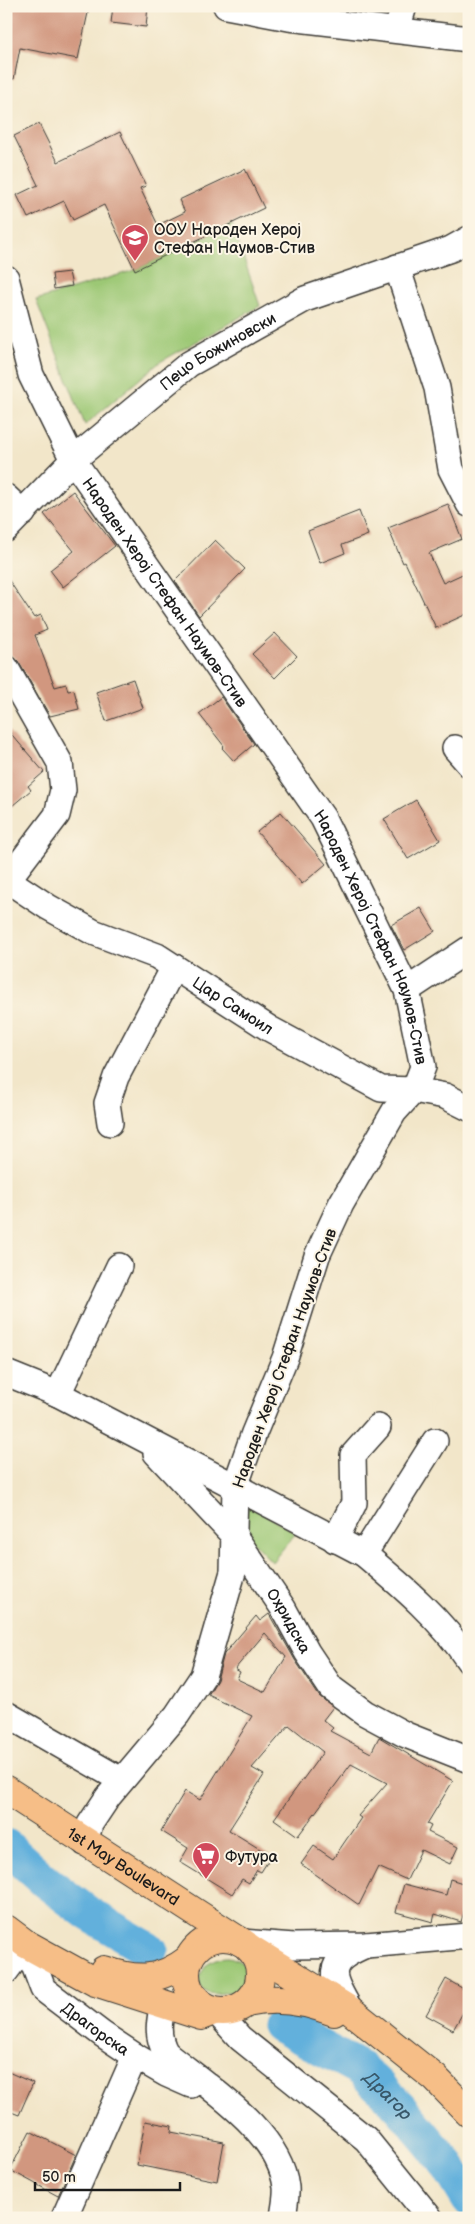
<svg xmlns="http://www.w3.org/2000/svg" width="475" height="2224" font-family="'Balsamiq Sans',sans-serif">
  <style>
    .green { fill: #9cc875; stroke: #5c7248 }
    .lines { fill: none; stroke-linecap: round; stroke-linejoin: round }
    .river { stroke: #62b0dc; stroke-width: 35 }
    .building { fill: #d1977f; fill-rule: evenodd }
    .minor-casing { stroke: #3c3a36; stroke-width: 28 }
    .major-casing { stroke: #3c3a36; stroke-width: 30 }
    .minor { stroke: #fff; stroke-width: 25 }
    .major { stroke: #f6be87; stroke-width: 28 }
    .labels { text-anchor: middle; stroke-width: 4; stroke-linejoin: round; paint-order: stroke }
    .poi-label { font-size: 16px; fill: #1c1c1c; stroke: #fcf5e5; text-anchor: start }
    .street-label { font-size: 16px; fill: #1c1c1c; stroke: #fcf5e5 }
    .water-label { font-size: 18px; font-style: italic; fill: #385769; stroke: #fcf5e5 }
  </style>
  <rect width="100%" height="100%" fill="#fcf5e5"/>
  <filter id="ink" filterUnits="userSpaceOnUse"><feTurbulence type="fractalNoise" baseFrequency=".02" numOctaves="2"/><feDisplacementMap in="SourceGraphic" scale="10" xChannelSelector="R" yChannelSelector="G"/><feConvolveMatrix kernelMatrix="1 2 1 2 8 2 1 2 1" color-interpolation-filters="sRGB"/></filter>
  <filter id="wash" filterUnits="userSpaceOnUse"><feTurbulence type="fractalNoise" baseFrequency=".0096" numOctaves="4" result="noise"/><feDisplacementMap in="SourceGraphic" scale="20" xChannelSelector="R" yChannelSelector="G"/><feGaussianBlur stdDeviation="1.12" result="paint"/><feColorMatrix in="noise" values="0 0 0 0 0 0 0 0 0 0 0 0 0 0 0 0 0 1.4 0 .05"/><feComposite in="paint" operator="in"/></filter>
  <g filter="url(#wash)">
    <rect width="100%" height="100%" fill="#f2e6c9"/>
    <path class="green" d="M232 224 260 306 160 362 85 425 36 300 135 270Z
      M249 1504 296 1533 272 1562 239 1528Z
      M229 1957C246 1961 263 1981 242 1991 237 1994 230 1993 223 1993 218 1994 213 1994 208 1993 193 1988 201 1969 210 1962 216 1958 222 1957 229 1957Z"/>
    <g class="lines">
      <g class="river">
        <path d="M6 1846 45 1881 89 1914 151 1951"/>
        <path id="s1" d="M279 2025 361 2069 399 2106 445 2161 469 2200"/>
      </g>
    </g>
    <g id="blocks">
      <path class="building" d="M6 6H78L89 8 78 59 20 48 14 79 6 78Z
        M113 6H148L146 27 111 23Z
        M39 124 58 162 120 132 146 186 140 188 158 225 185 212 179 200 245 169 264 208 135 270 104 205 73 220 64 201 28 218 17 195 38 185 14 136Z
        M69 272 72 286 54 289 52 274Z
        M73 491 115 546 63 587 50 570 74 551 44 514Z
        M448 504 462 539 429 553 443 583 469 571V613L436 628 405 562 403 563 388 528Z
        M359 511 368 535 342 545 345 553 320 563 308 531Z
        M215 540 245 569 199 616 175 581Z
        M6 576 34 618 41 615 47 630 35 635 55 687 66 684 68 691 74 690 79 709 50 716 18 661 11 655 6 641Z
        M275 633 297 656 275 678 252 654Z
        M133 679 143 708 106 721 96 692Z
        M221 697 254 744 234 761 222 748 224 746 199 714Z
        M6 728 44 772 28 786 31 790 6 811Z
        M416 800 440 840 408 859 384 819Z
        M281 812 326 864 302 884 257 832Z
        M421 908 435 931 404 950 391 925Z
        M269 1614 295 1660 319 1696 333 1707 323 1720 333 1728 330 1731 371 1753 379 1737 453 1781 427 1824 431 1826 428 1832 458 1847 450 1864 421 1850 407 1880 378 1867 359 1905 301 1864 314 1846 333 1859 361 1818 358 1816 387 1783 351 1764 298 1836 274 1819 323 1752 289 1725 252 1768 264 1775 229 1830 271 1856 261 1872 257 1870 249 1883 242 1879 232 1894 180 1862 188 1848 161 1831 185 1791 200 1800 252 1716 208 1695 217 1680 224 1654 256 1616 260 1621ZM265 1633 286 1657 265 1692 237 1679 240 1672 235 1669Z
        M450 1879 469 1885V1895L461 1922 435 1914 433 1922 396 1912 404 1884 446 1895Z
        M446 1979 469 1992V2002L453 2030 426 2015Z
        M6 2071 33 2083 19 2115 6 2110Z
        M145 2121 172 2126 171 2132 224 2142 217 2181 137 2165Z
        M30 2131 76 2155 58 2196 10 2170Z"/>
    </g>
  </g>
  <g filter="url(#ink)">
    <use href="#blocks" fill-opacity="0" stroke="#3c3a36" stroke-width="1"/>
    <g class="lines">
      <defs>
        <g id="minor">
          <path d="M226 6 289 18 469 39"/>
          <path d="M397 30 404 6"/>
          <path d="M397 267 437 388 451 469 469 504"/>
          <path id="s2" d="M6 278 31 375 73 460 323 818 407 990 423 1067 414 1090 394 1112 341 1204 317 1256 285 1358 254 1433 235 1487 233 1572 203 1676 177 1715 108 1797 90 1824 85 1843"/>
          <path d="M6 497 23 513"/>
          <path id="s3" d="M6 529 73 460 189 364 305 299 451 249 469 239"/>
          <path d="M6 668 60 763 63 790 57 815 6 882"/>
          <path d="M455 748 469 764"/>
          <path id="s4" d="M6 879 48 907 93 932 157 956 270 1029 381 1089 414 1090 445 1096 469 1108"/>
          <path d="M407 990 469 949"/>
          <path d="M110 1123 107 1103 116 1077 174 967"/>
          <path d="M6 1373 58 1394 364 1554C402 1586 441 1619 469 1661"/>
          <path d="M58 1394 119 1266"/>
          <path id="s5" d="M156 1453 235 1537 283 1608 307 1652 331 1688 365 1713 406 1735 469 1760"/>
          <path d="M335 1540 354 1503 353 1455 378 1427"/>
          <path d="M364 1554 435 1441"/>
          <path d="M6 1714 121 1780"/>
          <path d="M241 1942 294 1946 366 1945 469 1936"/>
          <path id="s6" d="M26 1944 43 1989 102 2034 135 2056 166 2074 191 2085"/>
          <path d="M6 1971 26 1944"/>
          <path d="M163 2003C159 2022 156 2036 166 2053 206 2086 280 2131 286 2187 287 2197 284 2208 283 2218"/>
          <path d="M216 2011 240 2038 366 2139 430 2218"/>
          <path d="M351 2011C330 1976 323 1963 366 1945"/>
          <path d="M64 2218 135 2056"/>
        </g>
        <g id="major">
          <path id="s7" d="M6 1790 241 1942"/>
          <path d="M6 1929 26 1944 95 1982 201 2016 214 2011"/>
          <circle cx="223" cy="1974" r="37"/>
          <path d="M249 1948 351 2011 435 2078 469 2113"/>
          <path d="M104 1970C139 1982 160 1981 189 1959"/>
          <path d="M247 2003C276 1996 306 2001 334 2012"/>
        </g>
      </defs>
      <use href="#minor" class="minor-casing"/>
      <use href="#major" class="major-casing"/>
      <use href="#minor" class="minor"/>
      <use href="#major" class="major"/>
    </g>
  </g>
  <defs>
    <symbol id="school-pin" viewBox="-11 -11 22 30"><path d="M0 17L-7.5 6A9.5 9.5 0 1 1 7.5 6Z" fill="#d1495b" stroke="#fcf5e5"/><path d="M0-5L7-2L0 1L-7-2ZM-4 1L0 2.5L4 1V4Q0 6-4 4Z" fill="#fff"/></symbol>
    <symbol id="supermarket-pin" viewBox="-11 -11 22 30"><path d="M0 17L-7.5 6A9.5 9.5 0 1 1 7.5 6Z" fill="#d1495b" stroke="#fcf5e5"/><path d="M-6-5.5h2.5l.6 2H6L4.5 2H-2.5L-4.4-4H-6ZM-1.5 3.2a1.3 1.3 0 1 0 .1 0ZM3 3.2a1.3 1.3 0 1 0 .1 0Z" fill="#fff"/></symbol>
  </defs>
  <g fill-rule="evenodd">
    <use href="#school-pin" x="119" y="222" width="32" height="43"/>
    <use href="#supermarket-pin" x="190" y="1840" width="32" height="43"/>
  </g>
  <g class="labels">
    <g class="poi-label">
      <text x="154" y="235">ООУ Народен Херој<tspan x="154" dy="18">Стефан Наумов-Стив</tspan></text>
      <text x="225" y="1862">Футура</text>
    </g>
    <g class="street-label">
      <text dy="6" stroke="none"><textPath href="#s3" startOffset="278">Пецо Божиновски</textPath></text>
      <text dy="6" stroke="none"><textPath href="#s2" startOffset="356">Народен Херој Стефан Наумов-Стив</textPath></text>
      <text dy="6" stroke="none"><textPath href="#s2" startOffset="761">Народен Херој Стефан Наумов-Стив</textPath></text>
      <text dy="6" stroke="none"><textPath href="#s4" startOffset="261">Цар Самоил</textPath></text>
      <text transform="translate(284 1358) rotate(-70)" y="6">Народен Херој Стефан Наумов-Стив</text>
      <text dy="6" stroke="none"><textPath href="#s5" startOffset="215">Охридска</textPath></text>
      <text dy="6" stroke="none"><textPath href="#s7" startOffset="140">1st May Boulevard</textPath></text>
      <text dy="6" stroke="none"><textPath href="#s6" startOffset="114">Драгорска</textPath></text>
    </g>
    <g class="water-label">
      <text dy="6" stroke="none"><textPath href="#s1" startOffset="131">Драгор</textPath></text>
    </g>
  </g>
  <rect width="475" height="2224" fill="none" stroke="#fcf5e5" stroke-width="25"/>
  <path d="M35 2182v8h145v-8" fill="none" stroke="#1c1c1c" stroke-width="2.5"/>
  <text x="42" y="2182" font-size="15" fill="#1c1c1c" stroke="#fcf5e5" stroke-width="4" paint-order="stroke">50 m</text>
</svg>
